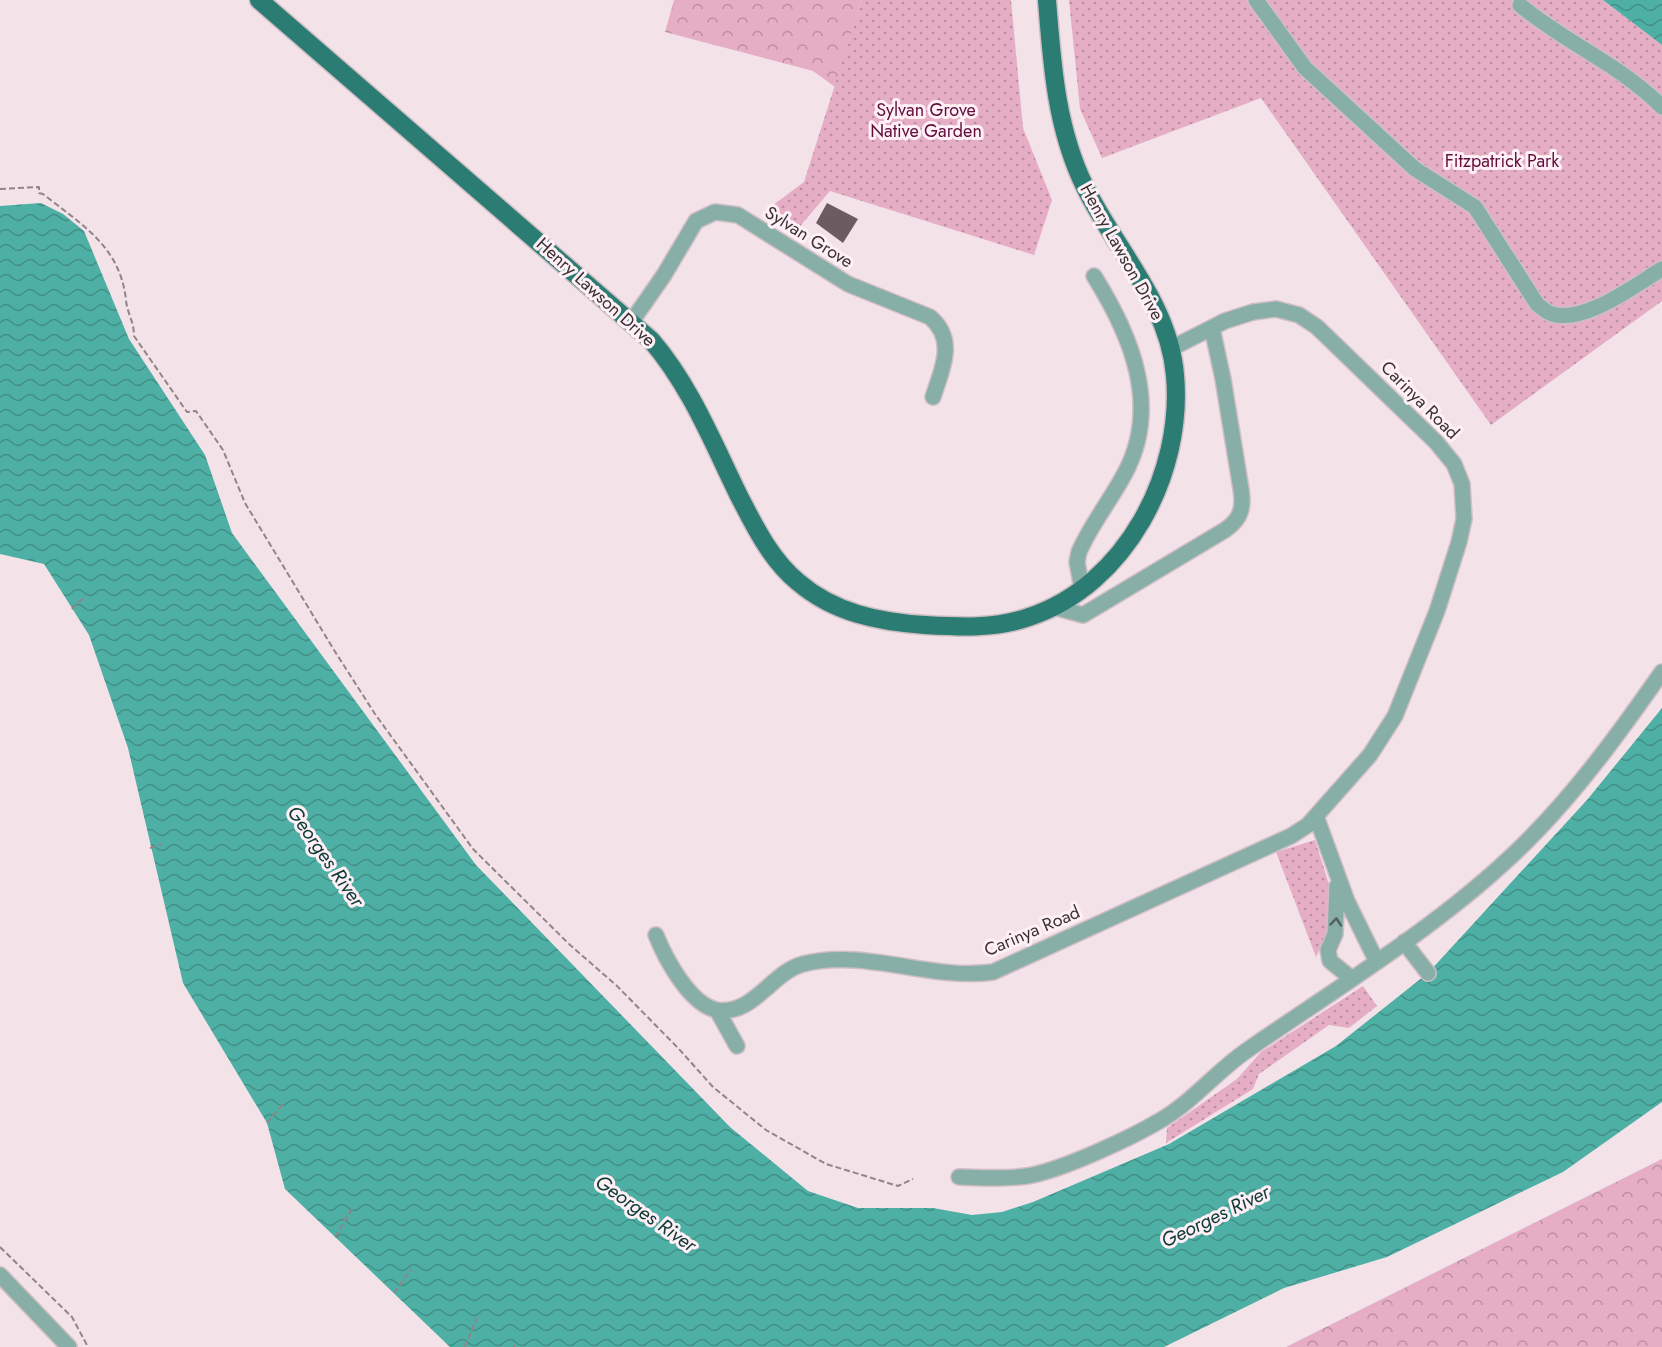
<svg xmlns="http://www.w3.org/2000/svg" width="1662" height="1347" font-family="Jost,sans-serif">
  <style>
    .forest { fill: url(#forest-crowns) }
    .park { fill: url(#park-dots) }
    .water { fill: url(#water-waves) }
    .building { fill: #6b5c62 }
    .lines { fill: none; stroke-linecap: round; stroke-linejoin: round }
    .minor-casing { stroke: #cfbfc5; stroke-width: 18 }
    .major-casing { stroke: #cfbfc5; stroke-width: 21 }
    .path { stroke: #91858a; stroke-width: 2; stroke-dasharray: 6 3; stroke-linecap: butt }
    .minor { stroke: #88aea8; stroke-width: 15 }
    .major { stroke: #2b7c73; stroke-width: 18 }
    .oneway { stroke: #555d5d }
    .labels { text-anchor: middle; stroke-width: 6; stroke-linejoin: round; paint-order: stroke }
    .park-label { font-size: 18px; fill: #600d3c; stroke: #fff0f6 }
    .street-label { font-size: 18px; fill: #393235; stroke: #fff0f6 }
    .water-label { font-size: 20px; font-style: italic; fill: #0d3b36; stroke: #fff0f6 }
  </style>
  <defs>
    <pattern id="forest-crowns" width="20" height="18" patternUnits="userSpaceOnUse" patternTransform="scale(1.5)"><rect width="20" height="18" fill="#e6aec5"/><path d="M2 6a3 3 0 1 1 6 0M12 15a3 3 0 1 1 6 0" fill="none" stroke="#bb8ea1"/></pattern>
    <pattern id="park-dots" width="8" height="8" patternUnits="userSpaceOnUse" patternTransform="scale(1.5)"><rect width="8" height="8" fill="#e6aec5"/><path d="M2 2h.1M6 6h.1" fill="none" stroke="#bb8ea1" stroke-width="1.8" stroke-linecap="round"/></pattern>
    <pattern id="water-waves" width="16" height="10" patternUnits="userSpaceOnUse" patternTransform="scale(1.5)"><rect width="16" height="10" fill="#4eafa4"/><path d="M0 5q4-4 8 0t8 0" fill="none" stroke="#428f86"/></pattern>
  </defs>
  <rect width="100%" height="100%" fill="#f4e2e9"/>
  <path class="forest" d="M674 0H862L835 87 813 71 665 32Z
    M1662 1159V1347H1286Z"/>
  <path class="park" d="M862 0H1011L1023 128 1052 200 1034 255 830 191 796 231 765 211 804 182Z
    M1069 0H1603L1662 45V301L1491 425 1261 98 1102 158 1080 109Z
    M1315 840 1337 910 1316 957 1276 852Z
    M1363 986 1377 1006 1349 1028 1329 1025 1259 1074 1253 1089 1166 1143 1167 1128 1237 1079 1261 1052Z"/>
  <path class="water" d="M1603 0H1662V45Z
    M41 203 63 214 84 231 129 339 205 455 232 533 476 865 730 1127 808 1191 858 1208H933L972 1215 1002 1212 1033 1202 1169 1144 1336 1046 1428 973 1587 800 1662 708V1102L1563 1172 1387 1257 1284 1288 1164 1347H450L285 1189 267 1123 183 983 128 748 89 635 44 564 0 554V206Z"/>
  <path class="building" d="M827 203 858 219 843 243 816 223Z"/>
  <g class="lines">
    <defs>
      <path id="minor" d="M1256 0 1305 68 1415 169 1475 207 1537 304C1541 307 1547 313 1552 314 1585 324 1635 285 1662 269
        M1520 5C1565 43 1621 65 1662 107
        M632 321 664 275 696 221 715 212 738 215 848 284 930 317C957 340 942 369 933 397
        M1082 589 1077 562 1079 552C1091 524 1111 500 1125 473 1161 406 1131 335 1094 276
        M1054 607 1083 615 1225 530C1241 519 1244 508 1241 489L1223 379 1212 328
        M1316 816 1347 901 1376 960
        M1337 886 1335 934 1328 950 1330 961 1351 978
        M656 935C665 958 690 1005 717 1010 753 1016 772 972 803 964 867 948 930 981 993 972L1291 836 1308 825 1370 755 1395 716 1437 611 1459 542 1464 519 1462 484 1454 464 1436 442 1317 327 1299 315 1276 309 1253 312 1225 321 1170 349
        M1404 942 1428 973
        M717 1010 737 1046
        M959 1177C982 1178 1004 1179 1027 1176 1060 1171 1131 1138 1161 1120 1192 1102 1216 1072 1246 1051 1341 985 1451 919 1532 836 1581 786 1622 729 1662 672
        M0 1275 69 1347"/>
      <path id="major" d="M259 0 651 340C690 385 713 443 739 496 755 527 771 560 798 582 834 613 879 622 925 625 960 627 995 629 1029 617 1126 585 1184 473 1175 375 1169 303 1115 249 1085 187 1056 128 1052 64 1047 0"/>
    </defs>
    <use href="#minor" class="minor-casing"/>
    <use href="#major" class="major-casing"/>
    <path class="path" d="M0 189 39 187V193L43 194C82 225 120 246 126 300 127 313 134 321 134 336L187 412 196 411 223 450 245 503 334 650 375 714 473 849 569 944 617 986 679 1049 713 1087 766 1130 826 1164 898 1186 913 1179
      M72 609 85 596
      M150 848 162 844
      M267 1123 283 1104
      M335 1237 352 1209
      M0 1247 72 1317 88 1347
      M394 1293 411 1270
      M465 1347 477 1318
      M514 1347 515 1345"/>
    <use href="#minor" class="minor"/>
    <use href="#major" class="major"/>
  </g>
  <defs><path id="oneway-chevron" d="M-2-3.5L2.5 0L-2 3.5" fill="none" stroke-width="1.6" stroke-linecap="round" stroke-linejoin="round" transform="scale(1.5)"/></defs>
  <use class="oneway" href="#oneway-chevron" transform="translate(1336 922) rotate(-85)"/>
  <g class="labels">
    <g class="park-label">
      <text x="926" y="116">Sylvan Grove<tspan x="926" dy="21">Native Garden</tspan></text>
      <text x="1502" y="167">Fitzpatrick Park</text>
    </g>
    <g class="street-label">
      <text transform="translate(809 237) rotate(32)" y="6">Sylvan Grove</text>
      <text transform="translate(1122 252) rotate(61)" y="6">Henry Lawson Drive</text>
      <text transform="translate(596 292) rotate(42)" y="6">Henry Lawson Drive</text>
      <text transform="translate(1420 400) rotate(45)" y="6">Carinya Road</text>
      <text transform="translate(1032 931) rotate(-23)" y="6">Carinya Road</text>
    </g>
    <g class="water-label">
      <text transform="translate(326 856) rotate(55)" y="7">Georges River</text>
      <text transform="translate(646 1213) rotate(35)" y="7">Georges River</text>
      <text transform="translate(1215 1216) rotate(-26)" y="7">Georges River</text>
    </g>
  </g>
</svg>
